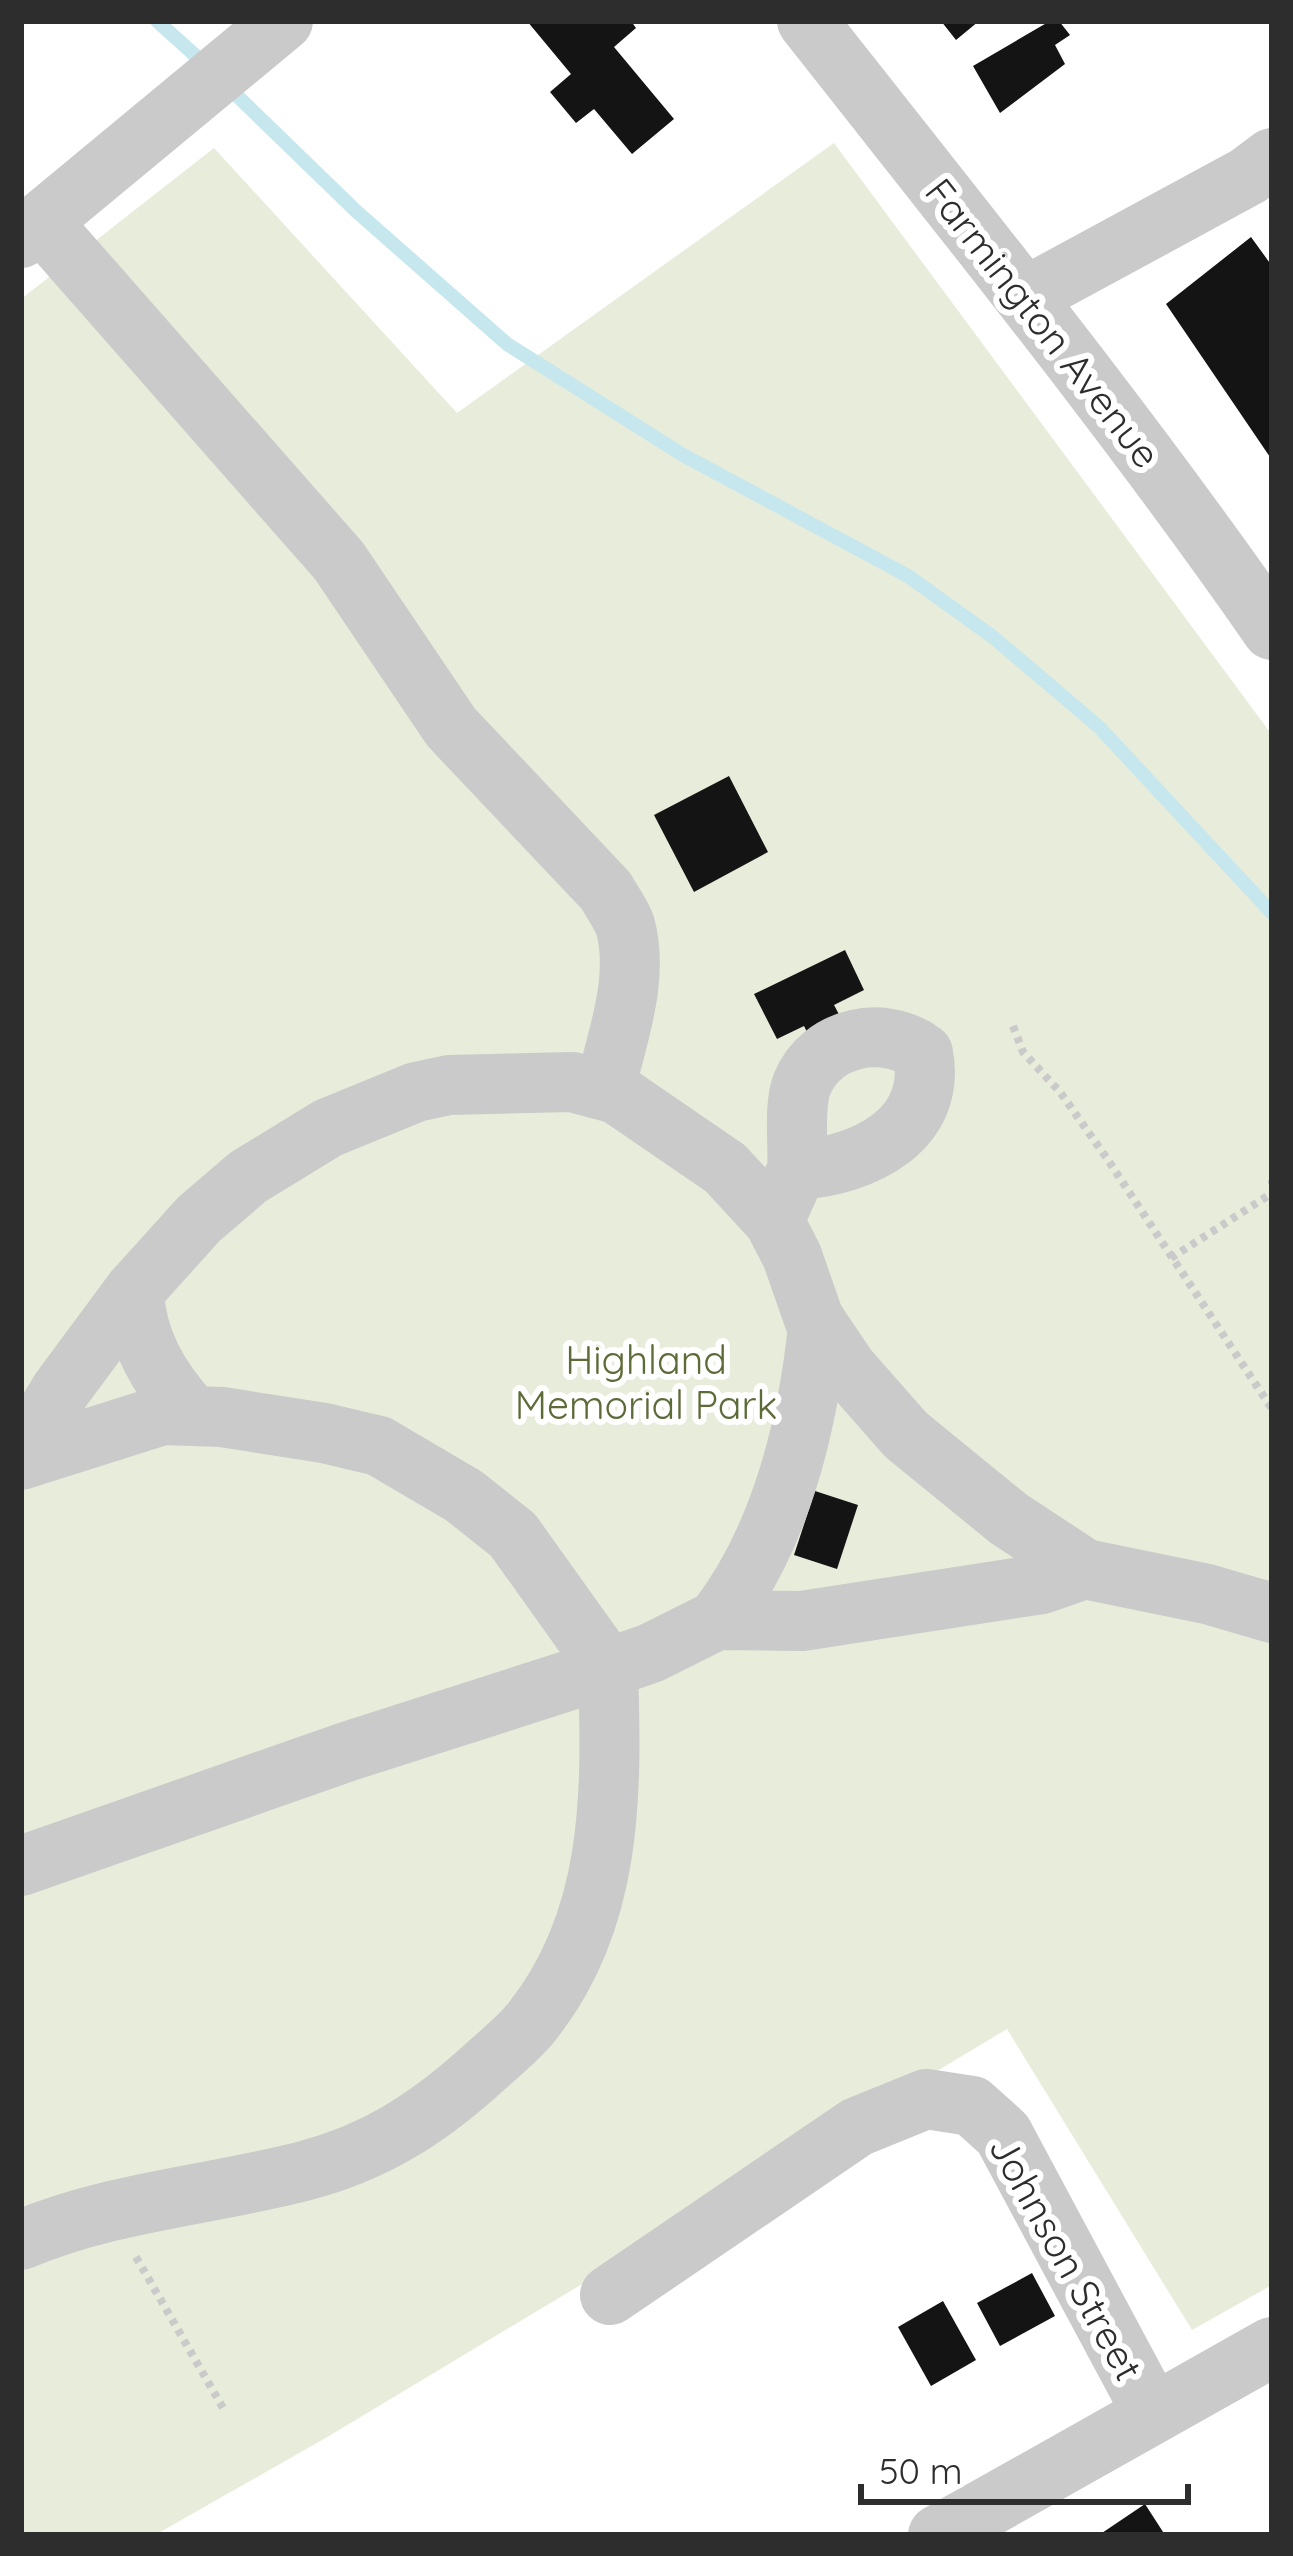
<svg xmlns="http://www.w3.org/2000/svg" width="1293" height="2556" font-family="Quicksand,sans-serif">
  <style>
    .green { fill: #e8ecda }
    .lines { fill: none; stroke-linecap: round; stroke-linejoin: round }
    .stream { stroke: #c5e7ed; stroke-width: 14 }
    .building { fill: #141414 }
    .path { stroke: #cacaca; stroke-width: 8; stroke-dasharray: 6 6; stroke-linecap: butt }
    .minor { stroke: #cacaca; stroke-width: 60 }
    .labels { text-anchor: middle; stroke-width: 12; stroke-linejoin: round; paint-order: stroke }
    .street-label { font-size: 39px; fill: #2d2d2d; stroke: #fff }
    .park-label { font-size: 39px; fill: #5d6b39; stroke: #fff }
  </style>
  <rect width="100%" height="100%" fill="#fff"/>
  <path class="green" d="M834 143 1272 735V2285L1192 2330 1007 2029 329 2436 155 2535H21V299L214 148 457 413Z"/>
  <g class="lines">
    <path class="stream" d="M157 21 207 66
      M227 86 356 211 507 344 683 455 908 576 993 637 1099 727 1272 913"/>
  </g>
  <path class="building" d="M527 21H631L636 28 614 47 674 119 632 154 594 109 576 123 550 92 571 74Z
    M941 21H979L956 40Z
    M1050 21H1059L1070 35 1055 45 1065 64 1000 113 973 66Z
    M1251 237 1272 266V460L1166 304Z
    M729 776 768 852 694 892 654 815Z
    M845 950 864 990 834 1005 843 1022 810 1038 804 1026 777 1039 754 994Z
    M815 1491 858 1505 837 1569 794 1555Z
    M1032 2273 1055 2316 1000 2346 977 2303Z
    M943 2301 976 2360 931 2386 898 2327Z
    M1145 2504 1165 2535H1099Z"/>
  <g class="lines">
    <path class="path" d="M1013 1026 1023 1052 1060 1092 1108 1160 1272 1409
      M1272 1180V1184
      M1171 1258 1272 1193
      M136 2257 223 2408"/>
    <path class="minor" d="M807 21C965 222 1126 420 1272 630
      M41 222 339 561 451 727 606 891C612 902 621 914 625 925 640 979 617 1037 605 1089
      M21 238 283 21
      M1025 297 1248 176 1272 158
      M774 1221 797 1170C863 1166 938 1130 923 1053 884 1024 822 1036 802 1084 793 1108 799 1145 797 1170
      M134 1291C136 1340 159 1379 192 1415
      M21 1457 60 1391 134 1291 199 1219 248 1177 328 1128 416 1092 449 1085 572 1082 617 1094 725 1168 774 1221 792 1256 814 1319 847 1368 906 1435 1009 1519 1085 1569 1207 1594 1272 1613
      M21 1460 163 1415 222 1417 324 1433 379 1446 464 1496 513 1535 608 1668 349 1751 21 1866
      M717 1620C780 1539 808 1426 818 1326
      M21 2240C110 2202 211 2195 304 2171 373 2153 424 2121 477 2074 494 2058 515 2042 530 2024 614 1921 612 1793 608 1668L651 1653 717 1620 802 1621 1042 1584 1085 1569
      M610 2295 857 2127 926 2099 972 2106 1003 2134 1153 2414
      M938 2535 1272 2347"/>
  </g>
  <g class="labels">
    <g class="street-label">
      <text transform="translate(1043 323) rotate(52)" y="14">Farmington Avenue</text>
      <text transform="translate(1066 2258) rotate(61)" y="14">Johnson Street</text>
    </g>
    <g class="park-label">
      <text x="646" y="1374">Highland<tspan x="646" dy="45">Memorial Park</tspan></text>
    </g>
  </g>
  <rect width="1293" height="2556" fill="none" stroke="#2d2d2d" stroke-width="48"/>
  <path d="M861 2484v18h327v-18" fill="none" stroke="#2d2d2d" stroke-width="6"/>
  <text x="879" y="2484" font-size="36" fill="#2d2d2d" stroke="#ffffff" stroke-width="9" paint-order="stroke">50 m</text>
</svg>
